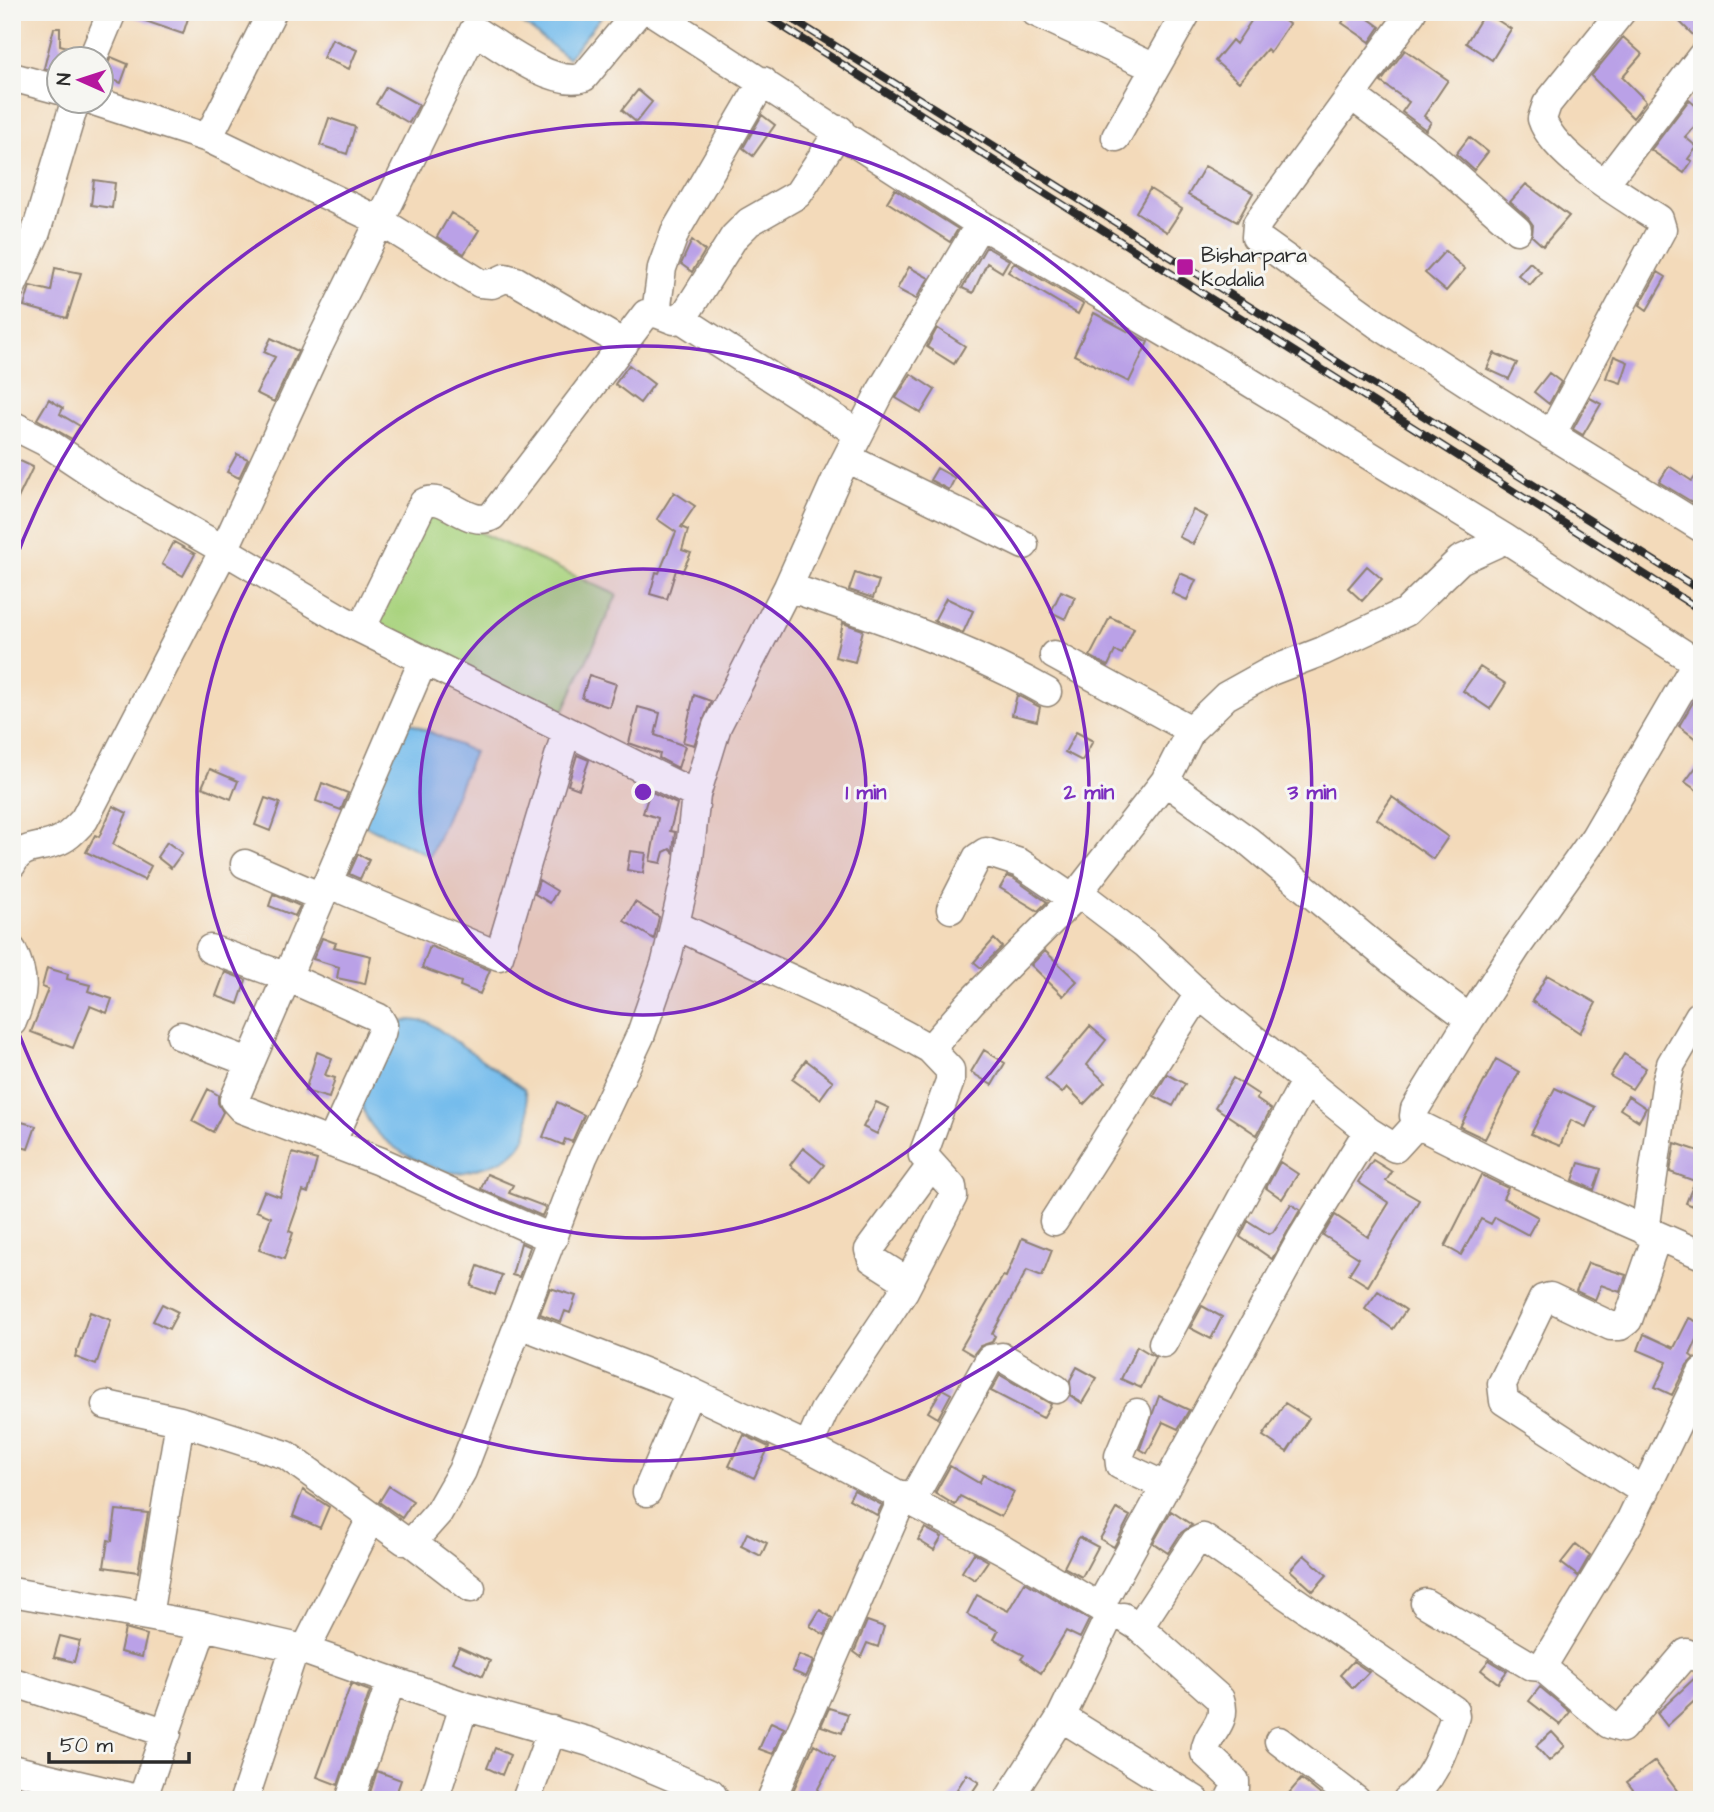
<svg xmlns="http://www.w3.org/2000/svg" width="1714" height="1812" font-family="'Architects Daughter',sans-serif">
  <style>
    .green { fill: #a9d37e; stroke: #6a7f54; stroke-width: 2 }
    .water { fill: #75bcec; stroke: #50748c; stroke-width: 2 }
    .building { fill: #baa1e7 }
    .lines { fill: none; stroke-linecap: round; stroke-linejoin: round }
    .minor-casing { stroke: #8f8272; stroke-width: 31 }
    .minor { stroke: #fff; stroke-width: 28 }
    .rail-casing { stroke: #2b2b2b; stroke-width: 8 }
    .rail { stroke: #f6f6f2; stroke-width: 5; stroke-dasharray: 16; stroke-linecap: butt }
    .ring { fill: none; stroke: #7b2cbf; stroke-width: 3.5 }
    .poi-dot { fill: #b5179e; stroke: #f6f6f2; stroke-width: 2.5 }
    .labels { text-anchor: middle; stroke-width: 6; stroke-linejoin: round; paint-order: stroke }
    .poi-label { font-size: 21px; fill: #2b2b2b; stroke: #f6f6f2; text-anchor: start }
    .centre { fill: #7b2cbf; stroke: #f6f6f2; stroke-width: 3.5 }
    .ring-label { font-size: 21px; text-anchor: middle; font-weight: bold; fill: #7b2cbf; stroke: #f6f6f2; stroke-width: 6; stroke-linejoin: round; paint-order: stroke }
  </style>
  <rect width="100%" height="100%" fill="#f6f6f2"/>
  <filter id="ink" filterUnits="userSpaceOnUse"><feTurbulence type="fractalNoise" baseFrequency=".0143" numOctaves="2"/><feDisplacementMap in="SourceGraphic" scale="14" xChannelSelector="R" yChannelSelector="G"/><feConvolveMatrix kernelMatrix="1 2 1 2 8 2 1 2 1" color-interpolation-filters="sRGB"/></filter>
  <filter id="wash" filterUnits="userSpaceOnUse"><feTurbulence type="fractalNoise" baseFrequency=".00686" numOctaves="4" result="noise"/><feDisplacementMap in="SourceGraphic" scale="28" xChannelSelector="R" yChannelSelector="G"/><feGaussianBlur stdDeviation="1.57" result="paint"/><feColorMatrix in="noise" values="0 0 0 0 0 0 0 0 0 0 0 0 0 0 0 0 0 1.4 0 .05"/><feComposite in="paint" operator="in"/></filter>
  <g filter="url(#wash)">
    <rect width="100%" height="100%" fill="#f3daba"/>
    <path class="green" d="M426 508 617 595 560 718 374 624Z"/>
    <path class="water" d="M508 12H605L568 58Z
      M406 721 474 752 430 856 362 824Z
      M410 1020 428 1022 524 1089C537 1131 525 1156 483 1167 475 1169 465 1173 457 1173 424 1170 360 1136 362 1098L391 1025Z"/>
    <g id="blocks">
      <path class="building" d="M128 12H190L183 34 128 15Z
        M1257 12H1272L1289 24 1270 52 1267 49 1239 82 1215 61 1232 40 1236 44Z
        M1349 12H1359L1380 27 1370 42 1342 23Z
        M1485 12 1511 29 1492 60 1466 43Z
        M1670 12H1702V40H1698Z
        M54 28H60V45L78 50 76 60H60V73L44 68Z
        M1623 37 1642 54 1622 77 1646 101 1633 118 1591 76Z
        M332 39 357 50 349 69 323 58Z
        M1405 50 1448 80 1424 116 1431 122 1426 130 1402 112 1409 102 1381 82Z
        M111 57 128 64 121 83 102 76Z
        M386 87 419 105 409 123 376 104Z
        M638 90 652 102 636 122 622 110Z
        M1689 100 1702 111V118L1685 137 1697 147 1688 159 1692 161 1684 173 1651 150Z
        M762 115 775 125 753 156 743 148Z
        M329 118 355 127 347 154 320 145Z
        M1469 137 1488 152 1474 170 1456 154Z
        M1205 166 1253 193 1237 222 1188 195Z
        M94 180 115 183 112 208 91 205Z
        M1526 184 1569 216 1543 246 1532 236 1533 225 1528 218 1510 202Z
        M895 189 958 229 950 242 887 202Z
        M1150 189 1182 209 1167 232 1136 212Z
        M451 213 479 230 464 254 437 237Z
        M692 240 705 251 692 272 681 264Z
        M986 247 1009 260 1002 272 987 263 973 293 962 288Z
        M1445 251 1465 269 1446 291 1425 273Z
        M1530 262 1541 272 1530 285 1518 275Z
        M1014 263 1083 304 1078 314 1008 272Z
        M909 267 929 278 916 299 897 289Z
        M55 268 81 273 67 318 24 306 30 286 51 291Z
        M1658 272 1666 277 1647 310 1640 305Z
        M1094 313 1148 342 1129 382 1074 355Z
        M937 328 965 346 954 364 927 347Z
        M271 338 298 351 274 402 256 393 275 357 264 352Z
        M1494 353 1517 363 1509 379 1487 369Z
        M1614 356 1628 362 1621 383 1606 378Z
        M629 365 654 384 640 403 615 384Z
        M1549 373 1561 382 1549 404 1534 392Z
        M911 374 935 390 921 413 896 398Z
        M1590 398 1601 404 1583 435 1573 429Z
        M49 399 63 408 60 414 80 426 72 439 37 419Z
        M237 454 248 459 239 478 227 472Z
        M16 459 33 467 12 511V468Z
        M1669 466 1692 481 1702 468V508L1659 482Z
        M937 468 955 478 949 490 930 480Z
        M674 492 695 506 681 527 688 530 682 550 691 553 682 572 676 570 667 599 650 594 656 572 659 573 676 532 657 519Z
        M1193 510 1207 517 1193 544 1179 537Z
        M174 542 195 554 183 576 162 564Z
        M1367 566 1382 579 1362 601 1348 588Z
        M855 573 879 581 873 598 849 590Z
        M1180 573 1196 580 1187 600 1172 593Z
        M1061 591 1075 597 1065 619 1051 612Z
        M946 598 973 611 963 633 934 621Z
        M1110 617 1134 628 1122 654 1115 651 1108 666 1090 656Z
        M843 623 863 630 855 662 835 657Z
        M1480 667 1506 684 1490 709 1463 691Z
        M589 675 616 684 609 707 582 698Z
        M1702 687V731L1696 739 1679 726Z
        M694 695 711 701 694 745 683 742Z
        M1017 695 1040 707 1037 721 1012 715Z
        M638 707 660 713 655 735 685 746 678 768 659 758 660 754 629 743Z
        M1076 732 1093 741 1082 761 1065 752Z
        M577 755 589 760 579 789 568 785Z
        M1702 759V794L1685 782Z
        M210 769 238 781 231 799 202 787Z
        M322 783 348 793 341 810 316 801Z
        M650 791 677 804 670 831 675 832 673 852 670 849 664 852 661 863 650 861 658 818 643 813Z
        M1392 797 1448 837 1433 859 1377 819Z
        M265 798 280 803 270 831 255 825Z
        M113 806 127 813 113 844 151 866 144 880 86 852 95 835 99 837Z
        M167 842 182 853 171 868 157 857Z
        M630 851 646 853 643 873 627 870Z
        M358 854 369 860 360 879 349 874Z
        M1007 876 1013 878 1047 902 1038 911 1000 888Z
        M539 880 557 891 550 903 535 894Z
        M273 894 300 906 295 916 269 906Z
        M635 902 659 917 654 939 624 921Z
        M322 938 336 943 334 947 371 956 365 984 337 978 339 967 313 959Z
        M994 939 1002 947 981 968 974 962Z
        M430 946 490 970 480 994 460 986 461 982 422 968Z
        M1045 951 1077 981 1063 996 1031 965Z
        M47 968 68 974 67 979 90 985 88 991 112 999 107 1013 90 1006 73 1048 31 1032 48 989 42 987Z
        M225 972 246 980 238 1004 216 996Z
        M1547 975 1596 1003 1580 1033 1532 1001Z
        M1090 1026 1106 1040 1087 1065 1105 1082 1084 1104 1067 1087 1062 1093 1045 1079Z
        M984 1050 1005 1063 992 1085 971 1072Z
        M317 1052 332 1058 325 1075 335 1078 329 1098 305 1091Z
        M1624 1054 1646 1068 1632 1089 1610 1076Z
        M1496 1059 1519 1072 1485 1139 1460 1127Z
        M806 1060 833 1081 820 1099 792 1079Z
        M1167 1074 1185 1084 1173 1106 1154 1096Z
        M1233 1078 1259 1095 1256 1099 1271 1109 1257 1135 1215 1107Z
        M1555 1088 1595 1107 1586 1127 1571 1120 1560 1146 1531 1134Z
        M208 1089 218 1095V1103L223 1112 213 1132 192 1121Z
        M1628 1096 1646 1108 1639 1121 1620 1109Z
        M557 1102 584 1115 572 1142 565 1139 563 1145 543 1137Z
        M876 1102 889 1108 877 1134 863 1127Z
        M18 1121 36 1126 28 1149 12 1144Z
        M1675 1143 1702 1152V1210L1686 1203 1695 1181 1670 1172Z
        M803 1148 824 1165 811 1182 790 1165Z
        M292 1153 317 1160 308 1193 303 1191 289 1231 293 1233 284 1259 259 1250 271 1217 256 1211 264 1191 280 1197Z
        M1373 1160 1392 1172 1386 1181 1419 1200 1368 1286 1349 1274 1359 1258 1323 1235 1335 1215 1368 1237 1389 1203 1358 1182Z
        M1280 1162 1298 1174 1282 1199 1266 1188Z
        M1579 1163 1601 1169 1594 1190 1573 1180Z
        M487 1174 513 1185 509 1193 546 1207 542 1216 481 1189Z
        M1481 1175 1508 1188 1503 1198 1538 1217 1528 1235 1495 1217 1491 1224 1481 1219 1461 1255 1445 1246Z
        M1291 1204 1300 1210 1272 1259 1240 1237 1248 1221 1269 1234 1273 1232Z
        M1022 1238 1052 1250 1042 1276 1027 1270 992 1334 995 1336 992 1342 980 1346 973 1355 961 1348 1003 1276 1006 1277Z
        M521 1243 530 1247 519 1277 512 1275Z
        M1588 1263 1626 1275 1620 1292 1601 1285 1595 1300 1576 1291Z
        M478 1266 502 1275 495 1295 471 1286Z
        M550 1288 576 1296 570 1313 565 1311 561 1322 540 1314Z
        M1378 1291 1406 1310 1393 1329 1365 1309Z
        M162 1304 178 1312 169 1329 153 1321Z
        M1202 1306 1222 1317 1211 1339 1190 1328Z
        M90 1312 111 1320 96 1365 75 1357Z
        M1689 1318 1702 1324V1329L1690 1355 1694 1358 1687 1365 1672 1395 1655 1387 1667 1362 1638 1350 1644 1334 1674 1348Z
        M1137 1346 1155 1357 1141 1388 1121 1379Z
        M1077 1367 1097 1378 1082 1403 1071 1396 1070 1380Z
        M1000 1375 1051 1404 1043 1418 991 1391Z
        M942 1389 951 1394 938 1418 928 1412Z
        M1159 1396 1189 1410 1178 1429 1163 1422 1147 1453 1140 1449Z
        M1285 1403 1309 1418 1287 1452 1263 1436Z
        M744 1435 769 1447 754 1478 729 1466Z
        M950 1466 979 1483 983 1475 1014 1492 1001 1517 960 1496 955 1505 935 1493Z
        M389 1486 413 1501 402 1518 379 1502Z
        M303 1490 329 1507 320 1528 293 1516Z
        M854 1490 882 1505 877 1515 849 1499Z
        M1117 1509 1130 1516 1114 1547 1100 1539Z
        M116 1510 148 1513 138 1572 104 1567 108 1540 112 1541Z
        M1171 1511 1192 1525 1181 1533 1168 1553 1153 1543Z
        M925 1528 942 1537 934 1550 918 1540Z
        M747 1533 767 1543 761 1556 741 1546Z
        M1079 1537 1098 1547 1082 1577 1064 1567Z
        M1576 1544 1590 1555 1578 1576 1561 1563Z
        M974 1553 988 1561 975 1580 962 1572Z
        M1304 1555 1327 1575 1313 1591 1290 1570Z
        M1025 1582 1089 1620 1080 1638 1066 1631 1041 1673 1021 1659 1024 1655 994 1639 998 1631 967 1614 977 1595 1008 1611Z
        M820 1610 832 1618 825 1635 810 1626Z
        M867 1621 884 1627 878 1647 867 1643 861 1657 854 1652Z
        M125 1629 147 1635 142 1657 120 1652Z
        M60 1636 80 1641 74 1662 54 1657Z
        M459 1647 490 1661 483 1676 452 1662Z
        M799 1655 814 1661 806 1677 792 1671Z
        M1489 1660 1507 1671 1498 1683 1481 1670Z
        M1353 1661 1369 1672 1353 1688 1340 1675Z
        M1698 1675H1702V1694L1667 1726 1657 1713Z
        M351 1684 370 1691 338 1785 317 1777Z
        M1540 1687 1570 1712 1560 1725 1529 1701Z
        M829 1708 848 1714 842 1733 821 1726Z
        M771 1722 784 1728 773 1754 759 1749Z
        M1552 1732 1565 1746 1549 1761 1536 1746Z
        M814 1744 835 1757 812 1800H789Z
        M495 1748 510 1755 502 1775 487 1768Z
        M1655 1761 1684 1800H1641L1627 1782Z
        M377 1771 401 1780 394 1800 369 1796Z
        M967 1774 979 1782 967 1800H950Z
        M1301 1779 1310 1786 1327 1800H1283Z"/>
    </g>
  </g>
  <g filter="url(#ink)">
    <use href="#blocks" fill-opacity="0" stroke="#8f8272" stroke-width="2"/>
    <g class="lines">
      <defs>
        <path id="minor" d="M638 12 584 77C554 88 501 47 474 30L315 353 224 550 343 620 696 795
          M653 12 980 224 1243 378 1506 539
          M1035 12 1155 68
          M1412 12 1257 224 1256 237 1377 324 1473 386 1702 528
          M92 60 112 12
          M12 77 60 90
          M1352 96 1429 153 1517 230
          M97 102 208 138 380 221 480 283 492 284 505 278 516 281 624 344
          M1116 137 1187 12
          M208 138 272 12
          M1605 183 1702 56
          M12 286 36 232 75 102
          M656 313 662 268 675 232 763 81
          M680 318 859 434
          M12 425 46 442 112 486 224 550 84 820C75 829 68 838 56 842 39 849 20 845 12 864
          M1551 435 1662 229 1659 219C1627 199 1553 155 1542 119L1547 104 1621 12
          M847 458 1024 545
          M788 587 838 475 880 393 980 224
          M361 629 423 503C445 491 468 529 492 516L646 314 656 313 674 320 686 313 734 237 749 222 798 194 840 130
          M1054 655 1191 730
          M423 661 234 1100 242 1109 379 1161 553 1239
          M1702 666 1506 539 1460 560 1406 612 1323 651 1271 671 1226 696 1191 730 1165 781 1247 840 1391 960 1470 1019 1415 1109 1414 1116 1417 1124 1513 1172 1702 1255
          M245 864 321 897
          M327 883 499 956 566 733
          M1079 893 1146 944 1204 999 1368 1131
          M951 909 977 858 986 852 1020 863 1073 899
          M676 925C761 967 849 1002 930 1049L971 1002 1073 899 1165 781
          M210 949 287 977 379 1018 383 1025 381 1034 331 1143
          M12 950C26 978 24 994 12 1022
          M1470 1019 1516 948 1595 837 1696 663
          M181 1036 249 1062
          M930 1049 950 1070V1081L923 1155 952 1187 953 1196 904 1291 824 1411 808 1447 1005 1551 1106 1611 1107 1621 1061 1717 1195 1800
          M1054 1221 1199 994
          M1645 1231 1667 1079 1671 1064 1699 1016
          M908 1282 872 1259 869 1250 931 1166
          M520 1324 674 1384 808 1447
          M1163 1343 1306 1080
          M106 1405 180 1421 148 1616
          M1137 1413 1119 1456 1120 1465 1165 1486
          M180 1421 286 1455 405 1541 414 1540 438 1513 462 1471 583 1157 641 1034 666 962 688 867 696 795 717 726 788 587C877 617 965 646 1047 692
          M647 1492 690 1392
          M1645 1492 1504 1401 1502 1384 1543 1299 1550 1297 1611 1326H1620L1628 1320 1657 1236
          M912 1500 990 1359 1002 1357 1056 1389
          M410 1541 471 1588
          M12 1592 203 1626 295 1647 464 1706 590 1742 711 1793 715 1800
          M1425 1603 1531 1666 1542 1667 1630 1521 1702 1372
          M1100 1606 1302 1238 1368 1131 1395 1148 1417 1124
          M1123 1617 1139 1627 1220 1699C1229 1724 1206 1732 1205 1753L1235 1781V1788L1229 1800
          M1139 1627 1195 1542 1203 1538 1454 1710 1455 1716C1444 1747 1435 1780 1407 1800
          M305 1650 371 1519
          M1542 1667 1609 1724 1622 1728 1686 1653 1702 1659
          M13 1682 167 1733
          M1279 1741 1356 1800
          M12 1769 142 1800
          M142 1800 203 1626
          M244 1800 295 1647
          M350 1800 391 1681
          M434 1800 464 1706
          M526 1800 552 1730
          M771 1800 904 1495
          M1008 1800 1061 1717"/>
      </defs>
      <use href="#minor" class="minor-casing"/>
      <use href="#minor" class="minor"/>
      <defs>
        <path id="rail" d="M760 12 1702 611
          M781 12 1702 591"/>
      </defs>
      <use href="#rail" class="rail-casing"/>
      <use href="#rail" class="rail"/>
    </g>
  </g>
  <circle cx="643" cy="792" r="223" fill="#7b2cbf" fill-opacity=".12"/>
  <g class="ring">
    <circle cx="643" cy="792" r="223"/>
    <circle cx="643" cy="792" r="446"/>
    <path d="M12 569A669 669 0 1 1 12 1015"/>
  </g>
  <rect class="poi-dot" x="1176" y="258" width="18" height="18" rx="3.5"/>
  <g class="labels">
    <g class="poi-label">
      <text x="1201" y="262">Bisharpara<tspan x="1201" dy="24">Kodalia</tspan></text>
    </g>
  </g>
  <circle cx="643" cy="792" r="10" class="centre"/>
  <g class="ring-label">
    <text x="866" y="799">1 min</text>
    <text x="1089" y="799">2 min</text>
    <text x="1312" y="799">3 min</text>
  </g>
  <rect width="1714" height="1812" fill="none" stroke="#f6f6f2" stroke-width="42"/>
  <g transform="translate(80 80) rotate(273)"><circle r="33" fill="#f6f6f2" stroke="#a5a5a2" stroke-width="2"/>
  <path d="M0-5L12 26L0 18L-12 26Z" fill="#b5179e"/>
  <text y="-10" font-size="19" font-weight="bold" text-anchor="middle" fill="#2b2b2b">N</text>
  </g>
  <path d="M49 1752v10h140v-10" fill="none" stroke="#2b2b2b" stroke-width="3.5"/>
  <text x="60" y="1752" font-size="21" fill="#2b2b2b" stroke="#f6f6f2" stroke-width="5" paint-order="stroke">50 m</text>
</svg>
